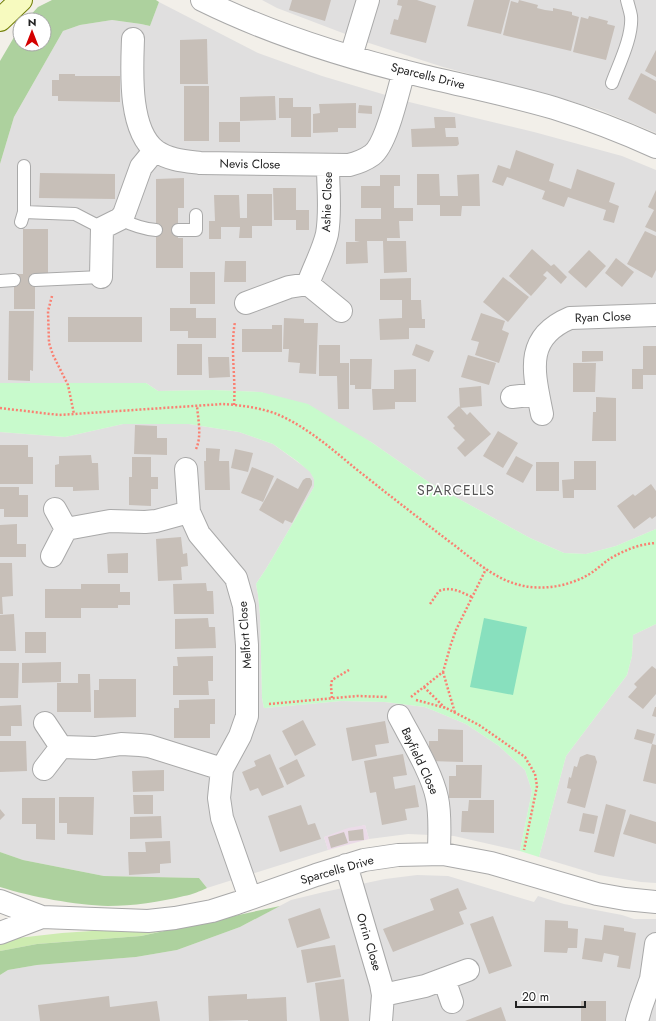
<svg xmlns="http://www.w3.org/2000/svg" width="656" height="1021" font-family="Jost,sans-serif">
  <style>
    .residential { fill: #e0dfdf }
    .industrial { fill: #ebdbe8 }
    .grass { fill: #cdebb0 }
    .forest { fill: #add19e }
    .park { fill: #c8facc }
    .pitch { fill: #88e0be }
    .building { fill: #c7bfb8 }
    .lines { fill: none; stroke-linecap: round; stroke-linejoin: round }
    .service-casing { stroke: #a9a9a9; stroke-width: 14 }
    .minor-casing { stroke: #a9a9a9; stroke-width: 24 }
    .secondary-casing { stroke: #707d05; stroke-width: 24 }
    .path { stroke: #fa8072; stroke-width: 2.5; stroke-dasharray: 2 2; stroke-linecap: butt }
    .service { stroke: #fff; stroke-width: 12 }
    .minor { stroke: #fff; stroke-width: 22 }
    .secondary { stroke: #f7fabf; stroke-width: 22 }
    .labels { text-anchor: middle; stroke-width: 3; stroke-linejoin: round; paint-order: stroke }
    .street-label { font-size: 12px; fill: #222; stroke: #fff }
    .quarter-label { font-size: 14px; letter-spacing: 1px; fill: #555; stroke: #fff }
  </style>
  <rect width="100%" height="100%" fill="#f2efe9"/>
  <path class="residential" d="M262 0H656V133L600 110 547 94 443 67 369 43 277 8Z
    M159 2 258 53 322 76 409 102 534 132 622 156 656 170V529L616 546 586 554 564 553 530 538 430 483 371 442 261 392 213 390 158 391 146 383H0V164L14 117 63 31 80 25 112 20 141 24 150 26Z
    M123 424H189L239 432 273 444 310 471 314 479V487L266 569 256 584 258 595 260 615 262 698 264 708 341 701 385 702 425 707 466 724 499 746 525 770 532 791 520 851 454 836 408 834 369 839 365 825 324 837 328 850 207 888 199 878 104 876 23 860 0 852V432L65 437Z
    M656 624V883L641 882 599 875 539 857 566 756 627 675 632 656 633 635Z
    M417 875 448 876 534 902 538 896 564 904 622 915 634 919H656V1021H0V975L8 970 37 965 136 957 177 950 240 927 291 900 324 892 385 879Z"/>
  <path class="industrial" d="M365 825 369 839 328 850 324 837 348 828Z"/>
  <path class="grass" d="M195 924 141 936 37 944 0 951V940L62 933Z"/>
  <path class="forest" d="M52 0H156L159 2 150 26 141 24 112 20 80 25 63 31 14 117 0 164V61L20 27V44H44V20H26L38 7Z
    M0 852 23 860 104 876 199 878 207 888C200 891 192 895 184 896 160 902 133 906 108 906 75 905 32 897 0 887Z
    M280 906 240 927 177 950 136 957 37 965 8 970 0 975V951L37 944 141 936Z"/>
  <path class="park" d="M0 383H146L158 391 213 390 261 392 308 404 371 442 430 483 530 538 564 553 586 554 616 546 656 529V624L633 635 632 656 627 675 566 756 539 857 520 851 532 791 525 770 499 746 466 724 425 707 385 702 341 701 264 708 262 698 260 615 258 595 256 584 266 569 314 487V479L310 472 297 461 273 444 239 432 189 424H123L65 437 0 432Z"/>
  <path class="pitch" d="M484 618 527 627 513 695 470 687Z"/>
  <path class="building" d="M292 0H331L325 21 289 10Z
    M398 0H417L436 6 426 43 390 34 394 19 398 20 402 6 397 5Z
    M474 0H510L501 34 467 26Z
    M519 0 538 5 537 8 545 10 553 11V8L572 12V15L579 17 571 51 503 35 511 1 518 3Z
    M589 16 608 21 607 24 615 26 606 60 573 52 581 17 588 19Z
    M207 39 208 84H180V40Z
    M656 50V77L645 71Z
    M641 73 656 81V114L628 99Z
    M59 74H75V76H120V102L58 101V96H52V80H59Z
    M184 86H209V141H184Z
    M275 96 276 120 240 121V97Z
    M279 98H293V107H311V137H291V118H279Z
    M356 103V128H338V132L313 133V114L320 113 319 104Z
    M359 105 372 106V114L358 113Z
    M434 117H455L456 128H445L446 137H458L459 144 457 146 412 147 411 129 435 128Z
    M219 122H240V142H219Z
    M516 150 554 164 549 181 571 189 577 169 615 183 609 202 619 206 614 223 603 220 606 210 568 197 564 207 542 199 545 191 507 177 503 186 492 182 498 165 510 169Z
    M40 173 115 174V199L39 198Z
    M417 174H439L440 196H458L457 175 479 174 480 206H462L461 216H440V205H417Z
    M380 175H400V186H394V208H413V221H399L400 238H387V241H406L407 272 384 273 383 241H367L368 263 346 264V242H360L355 241V219H381V208H361V186H380Z
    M184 178V208H178V238H183V268H156V179Z
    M273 188H296V210H309V230H296V220H274Z
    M656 190V232L645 227 654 210 648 207Z
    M247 194H272V226H252V238H239L240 227H221V239H209V221H215L214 195H239L240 218H247Z
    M23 229H48V274H35V309H14V274H23Z
    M645 231 656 236V270L652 278 627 264Z
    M532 249 551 266 554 264 567 277 561 284 547 271 543 275 547 278 531 296 509 276Z
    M589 250 606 266 586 288 568 272Z
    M616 258 634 272 622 287 605 273Z
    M225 261H246V282H224Z
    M190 272H215V304H190Z
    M503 277 529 297 508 322 483 302Z
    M411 278V300H421L422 319H425V328H409V339L380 340 379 319 402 318V300H380V279Z
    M170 308H196V318H216V338H188V331H170Z
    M9 311H34L33 371 30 370V381L8 380Z
    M481 313 505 321 502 330 509 333 499 363 475 355 479 342 471 340Z
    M68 317H142V342H68Z
    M284 318 304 319V323H318L316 374 299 373 300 363 288 362 289 349H283Z
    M272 325H282V352H242V329H272Z
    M177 344H202V375H177Z
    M416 344 434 351 429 362 412 355Z
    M319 345H340V363H349V409H338L337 376H319Z
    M643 346H656V375H643V389H632V369H643Z
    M582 351H603V361L582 362Z
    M468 355 496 363 489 385 461 377Z
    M208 357H229L230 377 209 378Z
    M350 359H372L371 389H355V385H350Z
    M573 363H596L595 392H573Z
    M416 369V402H395V409L373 410 372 389H394V370Z
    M481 386 482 406 460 408 459 388Z
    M596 397 616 398V441H592L593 412H596Z
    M459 406 467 415 470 412 491 434 465 457 457 448 465 440 453 428 455 426 447 417Z
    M135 425 157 426V438H167V455L134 454Z
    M498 431 518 443 503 468 483 456Z
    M0 445H28V457H33V484H0Z
    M206 448 220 449 219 461H229L230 490H205L204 461H206Z
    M235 449 253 453 248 472 231 468Z
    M91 455 92 463H98L99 490 73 491V487H55V465L59 464V456Z
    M516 456 533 465 523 483 506 474Z
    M132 457H151V477H158V489H151V506L129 505V477H132Z
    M574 461H596V490H574V498H563L562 480 574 479Z
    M536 462H559V491H536Z
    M252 467 274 476 263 502 241 493Z
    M277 478 298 489 303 480 306 478H310L312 481V485L292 523 285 520 283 524 259 510Z
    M651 484 656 491V516L652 519 650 517 634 529 617 506 633 494 635 496Z
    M0 487H19V495H28V517H4V509H0Z
    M17 524V544H26V557H0V525Z
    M181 537 183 554 187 553 188 566 181 567 182 580 158 581 156 539Z
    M128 553V573H108L107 554Z
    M0 563H12L13 596 2 597 3 614H0Z
    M206 583 207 591H213L214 614H174L173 584Z
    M81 584H120V592H130V605H118V608H81V618H45V589H81Z
    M14 614 16 651H0V615Z
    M208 618 209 627H215L216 648 175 649V619Z
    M25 632H46V653H25Z
    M213 656V681H208L209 695H173V666H178L177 657Z
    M61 662V682L22 683V663Z
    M0 663H19L18 698H0Z
    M652 666 656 669V694L643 709 628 697 637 687 634 684Z
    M78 674H90L91 712H57V683H78Z
    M99 679H136V717L94 718V690H99Z
    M215 699V724H210V738H174V708H179V700Z
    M21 705 22 726H11V736H0V706Z
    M655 707H656V717L652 716Z
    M303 720 316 745 295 756 282 731Z
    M385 721 389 743 375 745 377 756 352 761 346 728Z
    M438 729 463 730V762L429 761V741H438Z
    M637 729 655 734 652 744 634 739Z
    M0 741H26L27 771 0 772Z
    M652 744 656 745V784L643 781Z
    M270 754 284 787 262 796 258 788 250 791 242 772 256 766 254 761Z
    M403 754 407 775 393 777 395 789 415 785 419 807 405 809 407 820 382 825 376 792 370 793 364 761Z
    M587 754 595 756 597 762 585 808 567 803 571 789 567 788 569 777 571 778 574 766 577 767 580 757Z
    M297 759 305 776 287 785 279 768Z
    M456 765H482L481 798H449V776H456Z
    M164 770V791L133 792 132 771Z
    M133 795H153V814H134Z
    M59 797H94L93 835 67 834V823H59Z
    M22 798H55V840L36 839V824H22Z
    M469 800H494V833L461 832 462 811H468Z
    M606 804 626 810 614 857 594 852Z
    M301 805 308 825 315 823 321 839 280 852 268 816Z
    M0 809 5 815 0 820Z
    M583 813 598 816 594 834 579 831Z
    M630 814 656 822V844L623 834Z
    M161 816 162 838 130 839V817Z
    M363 829 364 840 349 841 348 831Z
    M344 832 348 843 331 848 328 837Z
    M170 841 171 863 160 864V873L129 875 128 852H146L145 842Z
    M458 888 467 909 459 912 464 924 393 952 383 929 434 910 430 899Z
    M320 908 330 938 297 948 288 919Z
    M493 916 512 966 489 974 470 924Z
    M545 920 568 921V928L578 929 577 948H568L567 953 544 952Z
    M604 925 624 928V931L636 933 630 969 617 967 619 956 604 953 602 962 582 959 585 938 602 940Z
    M335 945 341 977 307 983 301 950Z
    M344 979 349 1021H320L315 983Z
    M247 994V999L286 997 287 1021H248V1020L209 1021 208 996Z
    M109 996 110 1007 157 1001 160 1021H40L38 1005Z
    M581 1001H606V1021H581Z
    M501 1007 506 1021H465Z"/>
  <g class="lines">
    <defs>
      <path id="service" d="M612 83C619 64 633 36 631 16 630 10 628 5 627 0
        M24 212 75 214 102 228
        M120 219C132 225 143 229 156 230
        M21 222 24 212V166
        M178 230H196V215
        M35 280 101 277
        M0 281 14 280"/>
      <path id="minor" d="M202 0C271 34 344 57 419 75 464 86 510 95 554 108 589 119 623 132 656 147
        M133 39C132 69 128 130 156 151 169 160 184 161 200 163L349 165C357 163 365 160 372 155 387 144 398 91 404 71
        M351 56 368 0
        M328 166C328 188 331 212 327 234 323 251 314 267 308 284L341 311
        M101 277 102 228 120 219 124 214 141 167 155 150
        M246 303 289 287 308 284
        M512 397 538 394
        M542 414C534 373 523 338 570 318L656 315
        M186 469 189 512
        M55 509 66 529
        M52 556 66 529 110 521 145 522 156 521 189 512 199 534 236 578 244 606 247 645V716L240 736 222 769 219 798 222 818 250 898
        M399 716C411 739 432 773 437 798 441 816 439 836 439 854
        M45 723 61 747
        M44 769 61 747 95 748 121 744 140 745 149 746 222 769
        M346 865 381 984 383 995 381 1021
        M0 901 42 917 148 921 175 918 212 911 237 903 316 875 364 860 398 855 443 854 491 863 597 894 625 899 656 902
        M0 933 42 917
        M444 979 452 1002
        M383 995 425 986 468 970
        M637 1021 641 1007 651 979 656 944"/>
      <path id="secondary" d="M0 20 21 0"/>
    </defs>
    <use href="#service" class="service-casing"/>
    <use href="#minor" class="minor-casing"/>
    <use href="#secondary" class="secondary-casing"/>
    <path class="path" d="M52 296 48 311 49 343 53 355 68 385 74 414
      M234 405C236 377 230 349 235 322
      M0 408 59 415 223 404C240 405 263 408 279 415 308 428 332 449 356 469 389 495 421 520 454 545 475 561 497 581 524 586 544 590 568 586 586 576 594 572 601 565 608 560 622 551 639 544 656 543
      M196 449C202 436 198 419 197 406
      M430 604 439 591C451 586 461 592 472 597
      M443 672 455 713
      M424 687 445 708
      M411 697 443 672 451 644 456 630 486 569
      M332 698 331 686 332 680 349 670
      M416 700 446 708 479 725 525 757 535 774 537 786 524 850
      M269 704 357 696 387 697"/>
    <use href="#service" class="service"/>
    <use href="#minor" class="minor"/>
    <use href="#secondary" class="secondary"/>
  </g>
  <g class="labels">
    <g class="street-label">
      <text transform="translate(428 76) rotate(14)" y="4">Sparcells Drive</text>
      <text transform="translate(250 164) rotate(1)" y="4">Nevis Close</text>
      <text transform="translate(327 202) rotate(-88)" y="4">Ashie Close</text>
      <text transform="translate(603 317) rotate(-2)" y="4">Ryan Close</text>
      <text transform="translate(245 635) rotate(-94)" y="4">Melfort Close</text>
      <text transform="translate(420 761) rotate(65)" y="4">Bayfield Close</text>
      <text transform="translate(337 870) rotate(-16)" y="4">Sparcells Drive</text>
      <text transform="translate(369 942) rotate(73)" y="4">Orrin Close</text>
    </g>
    <g class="quarter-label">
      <text x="456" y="495">SPARCELLS</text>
    </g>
  </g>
  <g transform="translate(32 32)"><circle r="19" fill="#ffffff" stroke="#a7a7a7"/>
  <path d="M0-3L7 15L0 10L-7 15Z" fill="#d40000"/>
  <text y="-6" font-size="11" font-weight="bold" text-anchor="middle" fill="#222222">N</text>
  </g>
  <path d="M516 1001v6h69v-6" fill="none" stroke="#222222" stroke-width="2"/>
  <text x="522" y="1001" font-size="12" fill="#222222" stroke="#ffffff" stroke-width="3" paint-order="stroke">20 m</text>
</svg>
